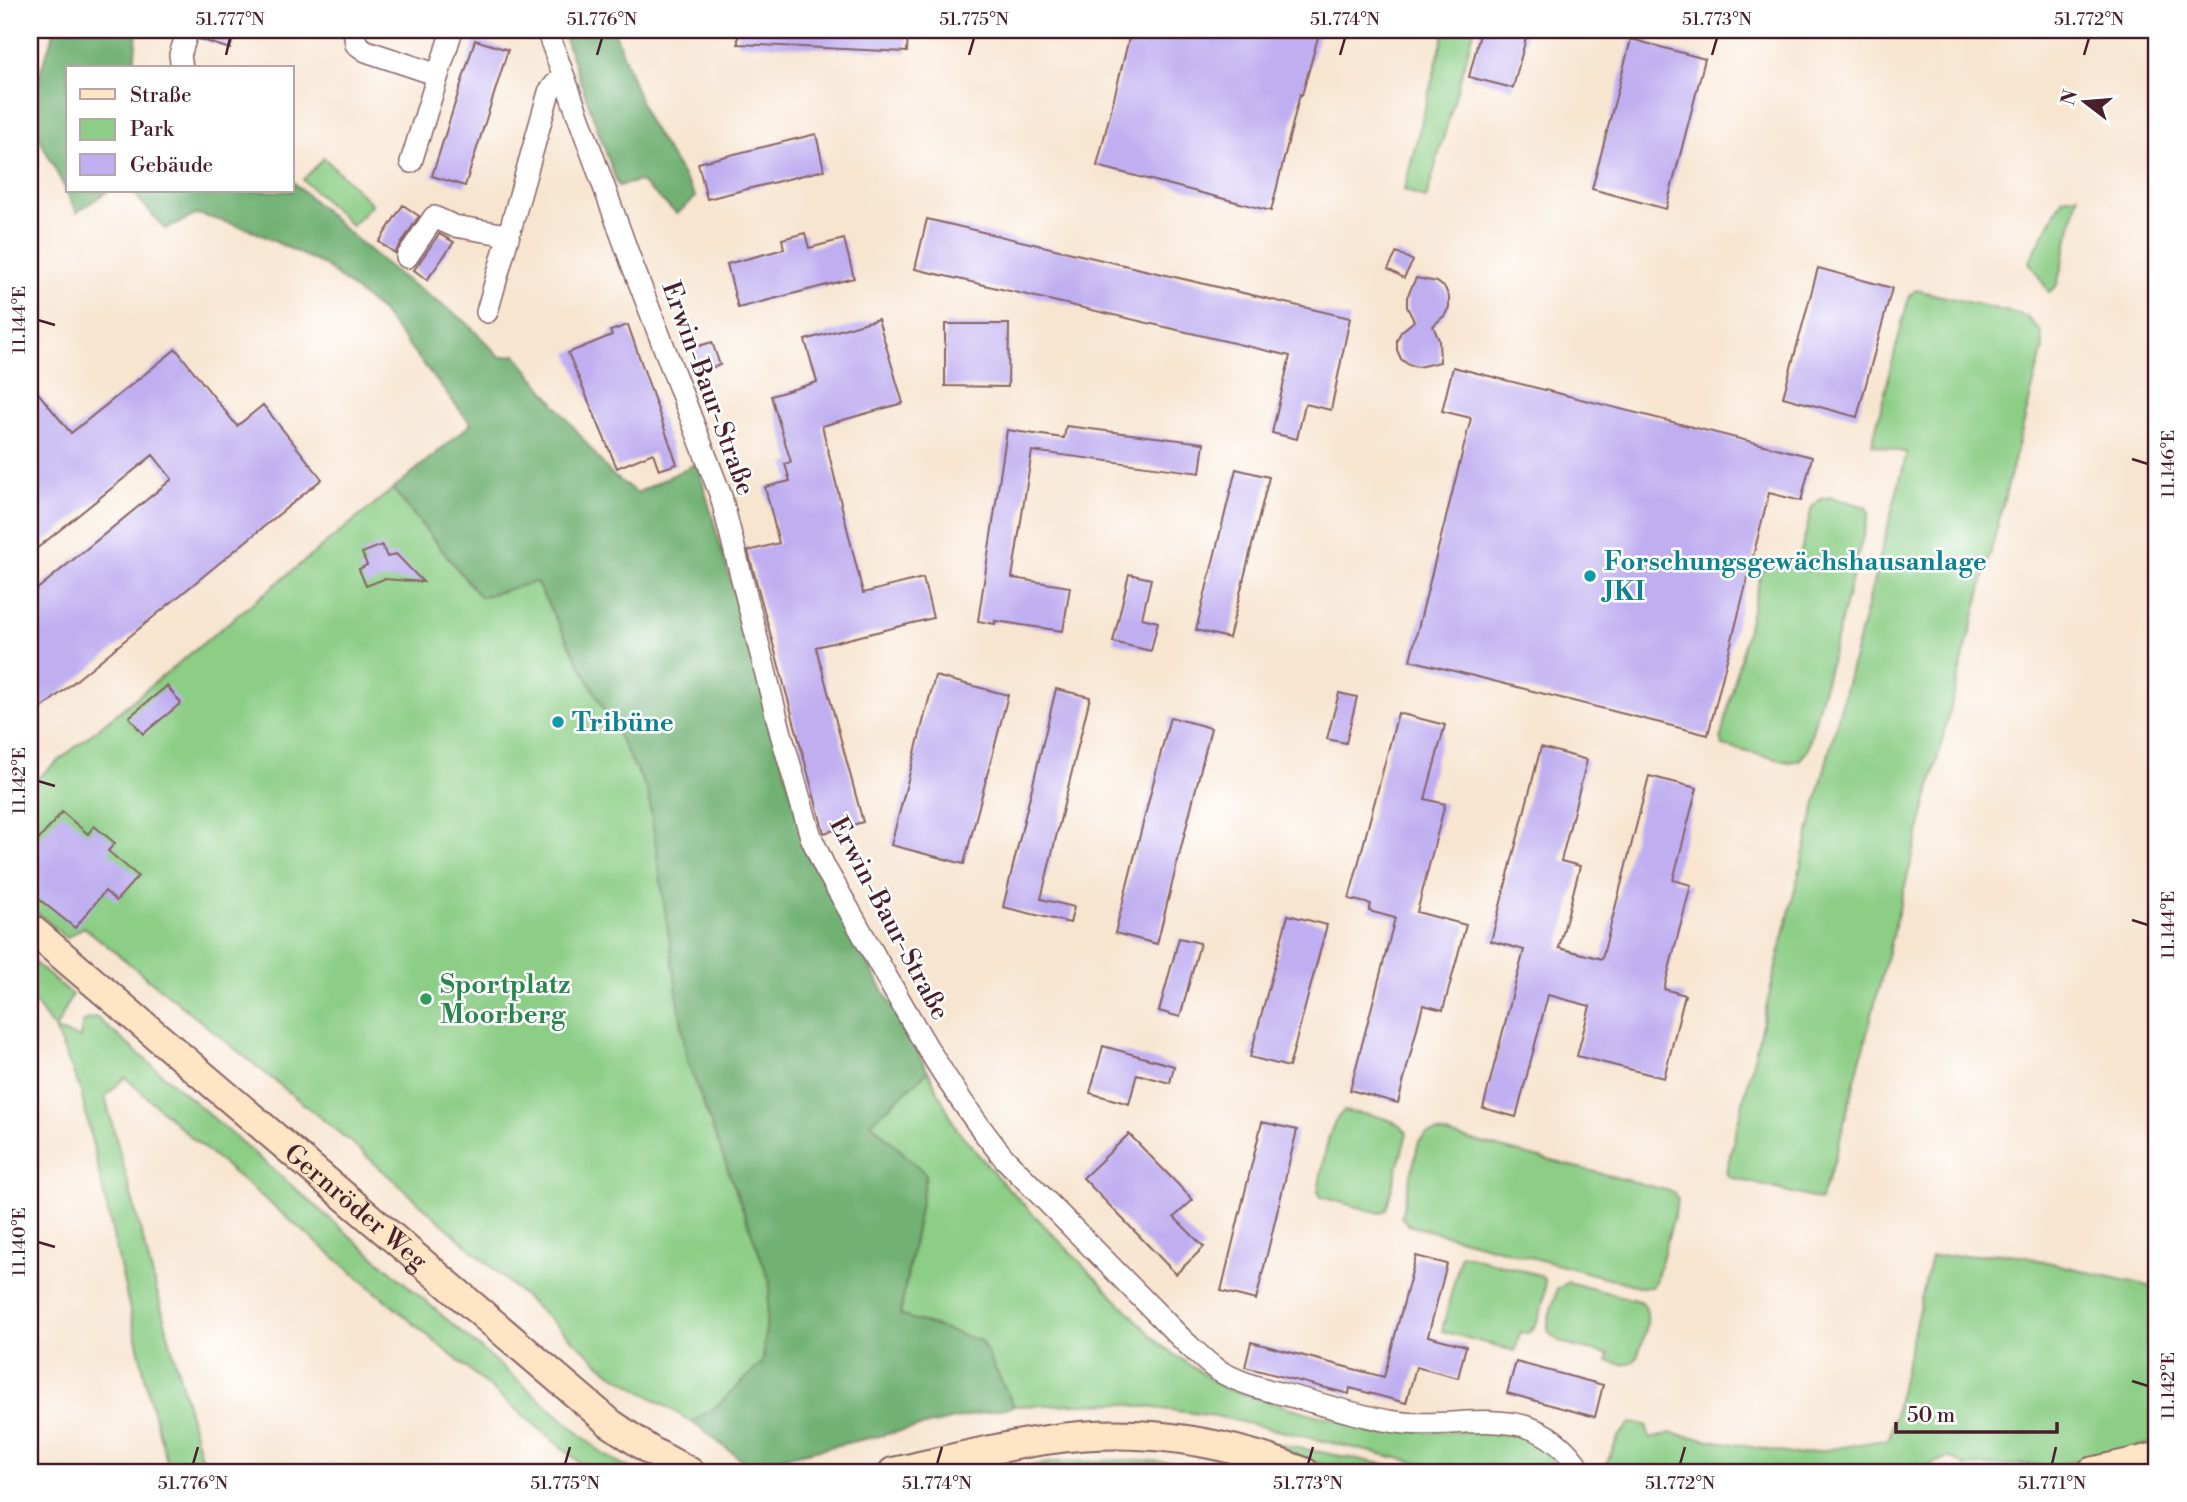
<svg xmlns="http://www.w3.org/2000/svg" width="2187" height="1502" font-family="'Libre Bodoni',serif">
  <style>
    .green { fill: #8cce86; stroke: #6b7658; stroke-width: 2 }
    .forest { fill: #71b173; stroke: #5e684f; stroke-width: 2 }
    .building { fill: #bfaef0 }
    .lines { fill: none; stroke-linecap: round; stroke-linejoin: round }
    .minor-casing { stroke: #876465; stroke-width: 24 }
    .secondary-casing { stroke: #876465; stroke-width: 32 }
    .minor { stroke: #fff; stroke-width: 21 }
    .secondary { stroke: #fde5c5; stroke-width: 28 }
    .ticks { fill: none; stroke: #4a1f2b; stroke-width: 2.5 }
    .culture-dot { fill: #0f9aa8; stroke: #fff; stroke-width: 2.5 }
    .leisure-dot { fill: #2e9e5b; stroke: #fff; stroke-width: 2.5 }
    .labels { text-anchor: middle; stroke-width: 5; stroke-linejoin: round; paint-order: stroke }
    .street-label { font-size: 26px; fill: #4a1f2b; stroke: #fff }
    .culture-label { font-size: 26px; font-weight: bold; fill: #0d838f; stroke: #fff; text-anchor: start }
    .leisure-label { font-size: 26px; font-weight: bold; fill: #27864d; stroke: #fff; text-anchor: start }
    .neatline { fill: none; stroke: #4a1f2b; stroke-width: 2.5 }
    .ticks-label { font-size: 18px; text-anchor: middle; fill: #4a1f2b }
  </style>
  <rect width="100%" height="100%" fill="#fff"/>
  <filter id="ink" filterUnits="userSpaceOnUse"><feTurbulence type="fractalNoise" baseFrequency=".0143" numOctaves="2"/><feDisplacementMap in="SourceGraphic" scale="14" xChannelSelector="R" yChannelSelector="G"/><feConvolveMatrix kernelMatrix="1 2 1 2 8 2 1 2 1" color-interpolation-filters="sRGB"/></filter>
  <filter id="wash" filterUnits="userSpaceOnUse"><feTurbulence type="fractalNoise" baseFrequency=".00686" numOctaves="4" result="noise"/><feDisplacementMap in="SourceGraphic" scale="28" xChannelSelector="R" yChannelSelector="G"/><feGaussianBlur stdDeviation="1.57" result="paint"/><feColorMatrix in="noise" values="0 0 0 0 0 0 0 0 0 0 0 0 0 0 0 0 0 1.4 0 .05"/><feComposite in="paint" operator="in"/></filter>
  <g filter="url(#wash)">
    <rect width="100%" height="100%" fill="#f7e5d0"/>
    <path class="green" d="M1445 30H1474L1426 199 1404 190Z
      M324 158 372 204 352 226 303 180Z
      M2078 196 2057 285 2049 292 2029 262 2063 198Z
      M1916 290 2026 316 2041 332 2043 348 1834 1162 1820 1200 1729 1177 1726 1172 1820 787 1907 453 1872 444 1909 296Z
      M393 489 480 597 536 581 648 792 687 1060 770 1282 763 1362 718 1405 692 1422 608 1371 353 1144 84 927 66 938 30 906V784Z
      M1831 497 1866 507 1869 513 1807 751 1799 760 1789 762 1723 746 1721 737 1761 573 1768 565 1777 560 1798 564 1812 507 1821 499Z
      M30 959 72 995 55 1030 80 1038 83 1021 96 1017 603 1454 636 1472H591L192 1138 125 1077 105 1097 205 1472H170L151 1404 80 1088 55 1030 30 996Z
      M928 1071 956 1128 998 1178 1161 1345 1223 1388 1315 1415 1389 1430 1513 1433 1533 1439 1547 1447 1569 1472H1458L1216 1416 1116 1403 1014 1406 981 1341 900 1316 926 1175 871 1123Z
      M1344 1111C1364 1115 1395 1115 1407 1133L1386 1210 1379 1213 1321 1197 1318 1191C1323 1168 1326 1125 1344 1111Z
      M1438 1132 1674 1192 1678 1201 1656 1281 1652 1287H1642L1409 1225 1401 1217 1419 1141 1427 1134Z
      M2009 1253 2157 1288V1442L2055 1466 2023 1464 1966 1467 1949 1457 1912 1472 1603 1471 1619 1435 1631 1423 1646 1425 1650 1439 1671 1433 1797 1455 1889 1439 1931 1257Z
      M1461 1254 1539 1275 1545 1280C1545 1296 1541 1324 1528 1333L1520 1332 1515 1351 1442 1331Z
      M1568 1282 1642 1302C1654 1316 1642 1341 1637 1358 1629 1368 1620 1364 1608 1361L1609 1354C1594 1351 1550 1345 1548 1329 1547 1318 1554 1301 1557 1290Z
      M1246 1438 1425 1472H1341L1292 1453Z
      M1138 1460 1188 1464 1227 1472H1006V1470L1056 1462Z"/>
    <path class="forest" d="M55 30H137L134 68H68V191H108L77 212 30 120 41 69Z
      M562 30H614L647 119 696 197 677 214 640 181 618 186Z
      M292 181 342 227 396 273 465 321 500 357 516 355 611 474 637 493 697 463 810 859 928 1071 871 1123 926 1174 900 1315 981 1341 1014 1406 748 1465 692 1422 718 1405 763 1362 770 1282 687 1060 648 792 536 582 480 597 393 489 471 424 381 311 324 265 249 229 198 214 165 229 132 191H292Z"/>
    <g id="blocks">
      <path class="building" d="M201 30H236L230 49 199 39Z
        M738 30H908L907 52 738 44Z
        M1131 30H1320L1302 95 1300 94 1271 211 1097 166Z
        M1481 30H1528L1513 88 1469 77Z
        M1631 39 1705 59 1666 209 1592 189Z
        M475 40 508 50 465 186 432 176Z
        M816 134 824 170 707 199 698 163Z
        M403 205 419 216 395 253 379 242Z
        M927 219 1350 318 1331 410 1305 404 1297 439 1272 433 1290 356 915 269Z
        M805 233 809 248 844 239 854 278 738 308 727 264 784 249 782 239Z
        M439 234 454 242 427 280 414 270Z
        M1397 252 1413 261 1404 278 1388 269Z
        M1818 268 1892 288 1857 417 1783 397Z
        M1416 278 1437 282 1445 288 1449 297V307L1445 315 1433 326 1439 340 1440 362 1418 367 1409 365 1401 359 1397 350V340L1401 332 1414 321 1407 307V297Z
        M878 319 903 403 822 426 863 593 923 578 933 618 816 647 863 822 824 833 748 551 779 543 765 487 790 481 785 464 791 462 771 396 817 382 805 340Z
        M945 324H1009L1008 387 945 386Z
        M628 325 677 464 659 470 653 453 617 468 568 353 612 335 610 331Z
        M712 342 720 365 698 371 692 348Z
        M176 349 237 426 263 405 322 479 30 718V595L172 479 153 455 30 554V383L71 433Z
        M1453 367 1812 457 1801 501 1769 493 1708 735 1410 660 1471 418 1442 411Z
        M1066 426 1204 443 1200 473 1032 451 1012 578 1070 587 1063 631 995 621V624L978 621 1007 430 1064 438Z
        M1236 469 1269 477 1229 638 1196 630Z
        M382 545 387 557 396 554 423 582 384 579 366 586 359 569 367 565 362 553Z
        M1129 574 1151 579 1142 618 1158 622 1151 651 1113 642Z
        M935 676 1008 695 964 864 891 845Z
        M167 686 181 703 143 734 129 717Z
        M1056 689 1090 697 1041 899 1074 907 1070 923 1003 907Z
        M1339 693 1357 697 1346 743 1327 739Z
        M1398 713 1445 725 1425 799 1445 804 1417 912 1466 925 1443 1010 1423 1005 1398 1103 1350 1090 1395 918 1369 911 1371 904 1349 899Z
        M1170 717 1211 728 1157 944 1115 933Z
        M1541 747 1587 760 1561 861 1580 866 1559 948 1602 959 1649 776 1697 788 1673 880 1691 885 1664 989 1685 995 1664 1078 1577 1056 1590 1006 1548 995 1516 1117 1483 1108 1524 950 1491 941Z
        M62 812 88 834 94 826 115 843 108 851 138 876 116 901 105 891 75 928 30 892V850Z
        M1288 915 1327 925 1289 1067 1250 1057Z
        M1179 938 1200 943 1180 1017 1159 1011Z
        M1103 1046 1174 1066 1170 1083 1137 1074 1129 1104 1090 1093Z
        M1262 1122 1297 1130 1256 1300 1221 1291Z
        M1129 1134 1193 1200 1174 1217 1204 1247 1176 1274 1083 1178Z
        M1416 1256 1447 1264 1428 1336 1466 1346 1458 1378 1416 1367 1406 1403 1350 1388 1349 1394 1245 1367 1251 1342 1384 1377Z
        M1516 1362 1603 1385 1595 1417 1507 1393Z"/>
    </g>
  </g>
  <g filter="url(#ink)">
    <use href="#blocks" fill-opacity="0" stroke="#876465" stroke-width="2"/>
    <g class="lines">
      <defs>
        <path id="minor" d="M354 30 356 44 366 51 438 75
          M547 30 632 264 721 496 781 734 811 837 825 868C882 965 932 1070 1004 1158L1184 1341C1194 1350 1205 1361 1216 1369 1243 1386 1276 1392 1306 1400 1334 1408 1361 1416 1389 1421 1463 1434 1532 1393 1582 1472
          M182 68 180 55 188 30
          M411 162 452 30
          M407 257 434 217 454 226 508 235
          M487 312 549 92 563 75"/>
        <g id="secondary">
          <path id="s1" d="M30 928 610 1423 651 1451 690 1472"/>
          <path d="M893 1472C944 1461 995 1447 1046 1440 1136 1426 1220 1439 1304 1472"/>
          <path d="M2091 1472 2157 1457"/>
        </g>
      </defs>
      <use href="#minor" class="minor-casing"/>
      <use href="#secondary" class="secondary-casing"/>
      <use href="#minor" class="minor"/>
      <use href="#secondary" class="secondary"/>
    </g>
  </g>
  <path class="ticks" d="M226 55 230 38M597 55 602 38M969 55 974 38M1340 55 1345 38M1712 55 1717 38M2084 55 2089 38M38 320 55 325M2132 459 2148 464M38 781 55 786M2132 920 2148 925M38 1242 55 1247M2132 1381 2148 1386M193 1464 198 1447M565 1464 570 1447M937 1464 942 1447M1308 1464 1313 1447M1680 1464 1685 1447M2052 1464 2056 1447"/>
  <g class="culture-dot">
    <circle cx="1590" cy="576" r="7"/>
    <circle cx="558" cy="722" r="7"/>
  </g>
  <circle class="leisure-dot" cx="426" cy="999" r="7"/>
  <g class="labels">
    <g class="street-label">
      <text transform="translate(709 388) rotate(70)" y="9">Erwin-Baur-Straße</text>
      <text transform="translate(890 918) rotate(62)" y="9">Erwin-Baur-Straße</text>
      <text dy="9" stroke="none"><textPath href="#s1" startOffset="429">Gernröder Weg</textPath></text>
    </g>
    <g class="culture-label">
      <text x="1604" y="570">Forschungsgewächshausanlage<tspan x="1604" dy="30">JKI</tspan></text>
      <text x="572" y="731">Tribüne</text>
    </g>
    <g class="leisure-label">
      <text x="440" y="993">Sportplatz<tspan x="440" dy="30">Moorberg</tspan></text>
    </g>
  </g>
  <rect width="2187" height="1502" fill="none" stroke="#fff" stroke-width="77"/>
  <rect x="66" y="66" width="228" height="126" fill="#ffffff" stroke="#b7a5aa" stroke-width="2"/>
  <rect x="80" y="89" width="35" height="10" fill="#fde5c5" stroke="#b7a5aa" stroke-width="2"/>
  <text x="130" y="102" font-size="21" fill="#4a1f2b">Straße</text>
  <rect x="80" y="119" width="35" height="21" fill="#8cce86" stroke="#b7a5aa" stroke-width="2"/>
  <text x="130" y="136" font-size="21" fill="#4a1f2b">Park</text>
  <rect x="80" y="154" width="35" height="21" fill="#bfaef0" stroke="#b7a5aa" stroke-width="2"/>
  <text x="130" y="172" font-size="21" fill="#4a1f2b">Gebäude</text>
  <g transform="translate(2085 102) rotate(286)" stroke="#ffffff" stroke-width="5" paint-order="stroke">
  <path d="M0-5L12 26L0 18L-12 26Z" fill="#4a1f2b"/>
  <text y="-10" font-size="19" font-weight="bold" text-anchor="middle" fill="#4a1f2b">N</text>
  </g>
  <path d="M1896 1422v10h161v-10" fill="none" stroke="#4a1f2b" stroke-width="3.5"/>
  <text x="1907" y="1422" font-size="21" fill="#4a1f2b" stroke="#ffffff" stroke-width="5" paint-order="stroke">50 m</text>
  <rect x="38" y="38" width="2110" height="1426" class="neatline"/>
  <g class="ticks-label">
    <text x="230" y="25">51.777°N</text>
    <text x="602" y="25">51.776°N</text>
    <text x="974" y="25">51.775°N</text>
    <text x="1345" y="25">51.774°N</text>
    <text x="1717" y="25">51.773°N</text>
    <text x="2089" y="25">51.772°N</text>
    <text transform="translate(19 320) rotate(-90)" y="6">11.144°E</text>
    <text transform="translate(2168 464) rotate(-90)" y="6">11.146°E</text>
    <text transform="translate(19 781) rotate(-90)" y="6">11.142°E</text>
    <text transform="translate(2168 925) rotate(-90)" y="6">11.144°E</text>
    <text transform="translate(19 1242) rotate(-90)" y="6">11.140°E</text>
    <text transform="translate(2168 1386) rotate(-90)" y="6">11.142°E</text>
    <text x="193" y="1489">51.776°N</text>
    <text x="565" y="1489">51.775°N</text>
    <text x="937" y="1489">51.774°N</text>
    <text x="1308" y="1489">51.773°N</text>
    <text x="1680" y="1489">51.772°N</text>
    <text x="2052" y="1489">51.771°N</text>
  </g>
</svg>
